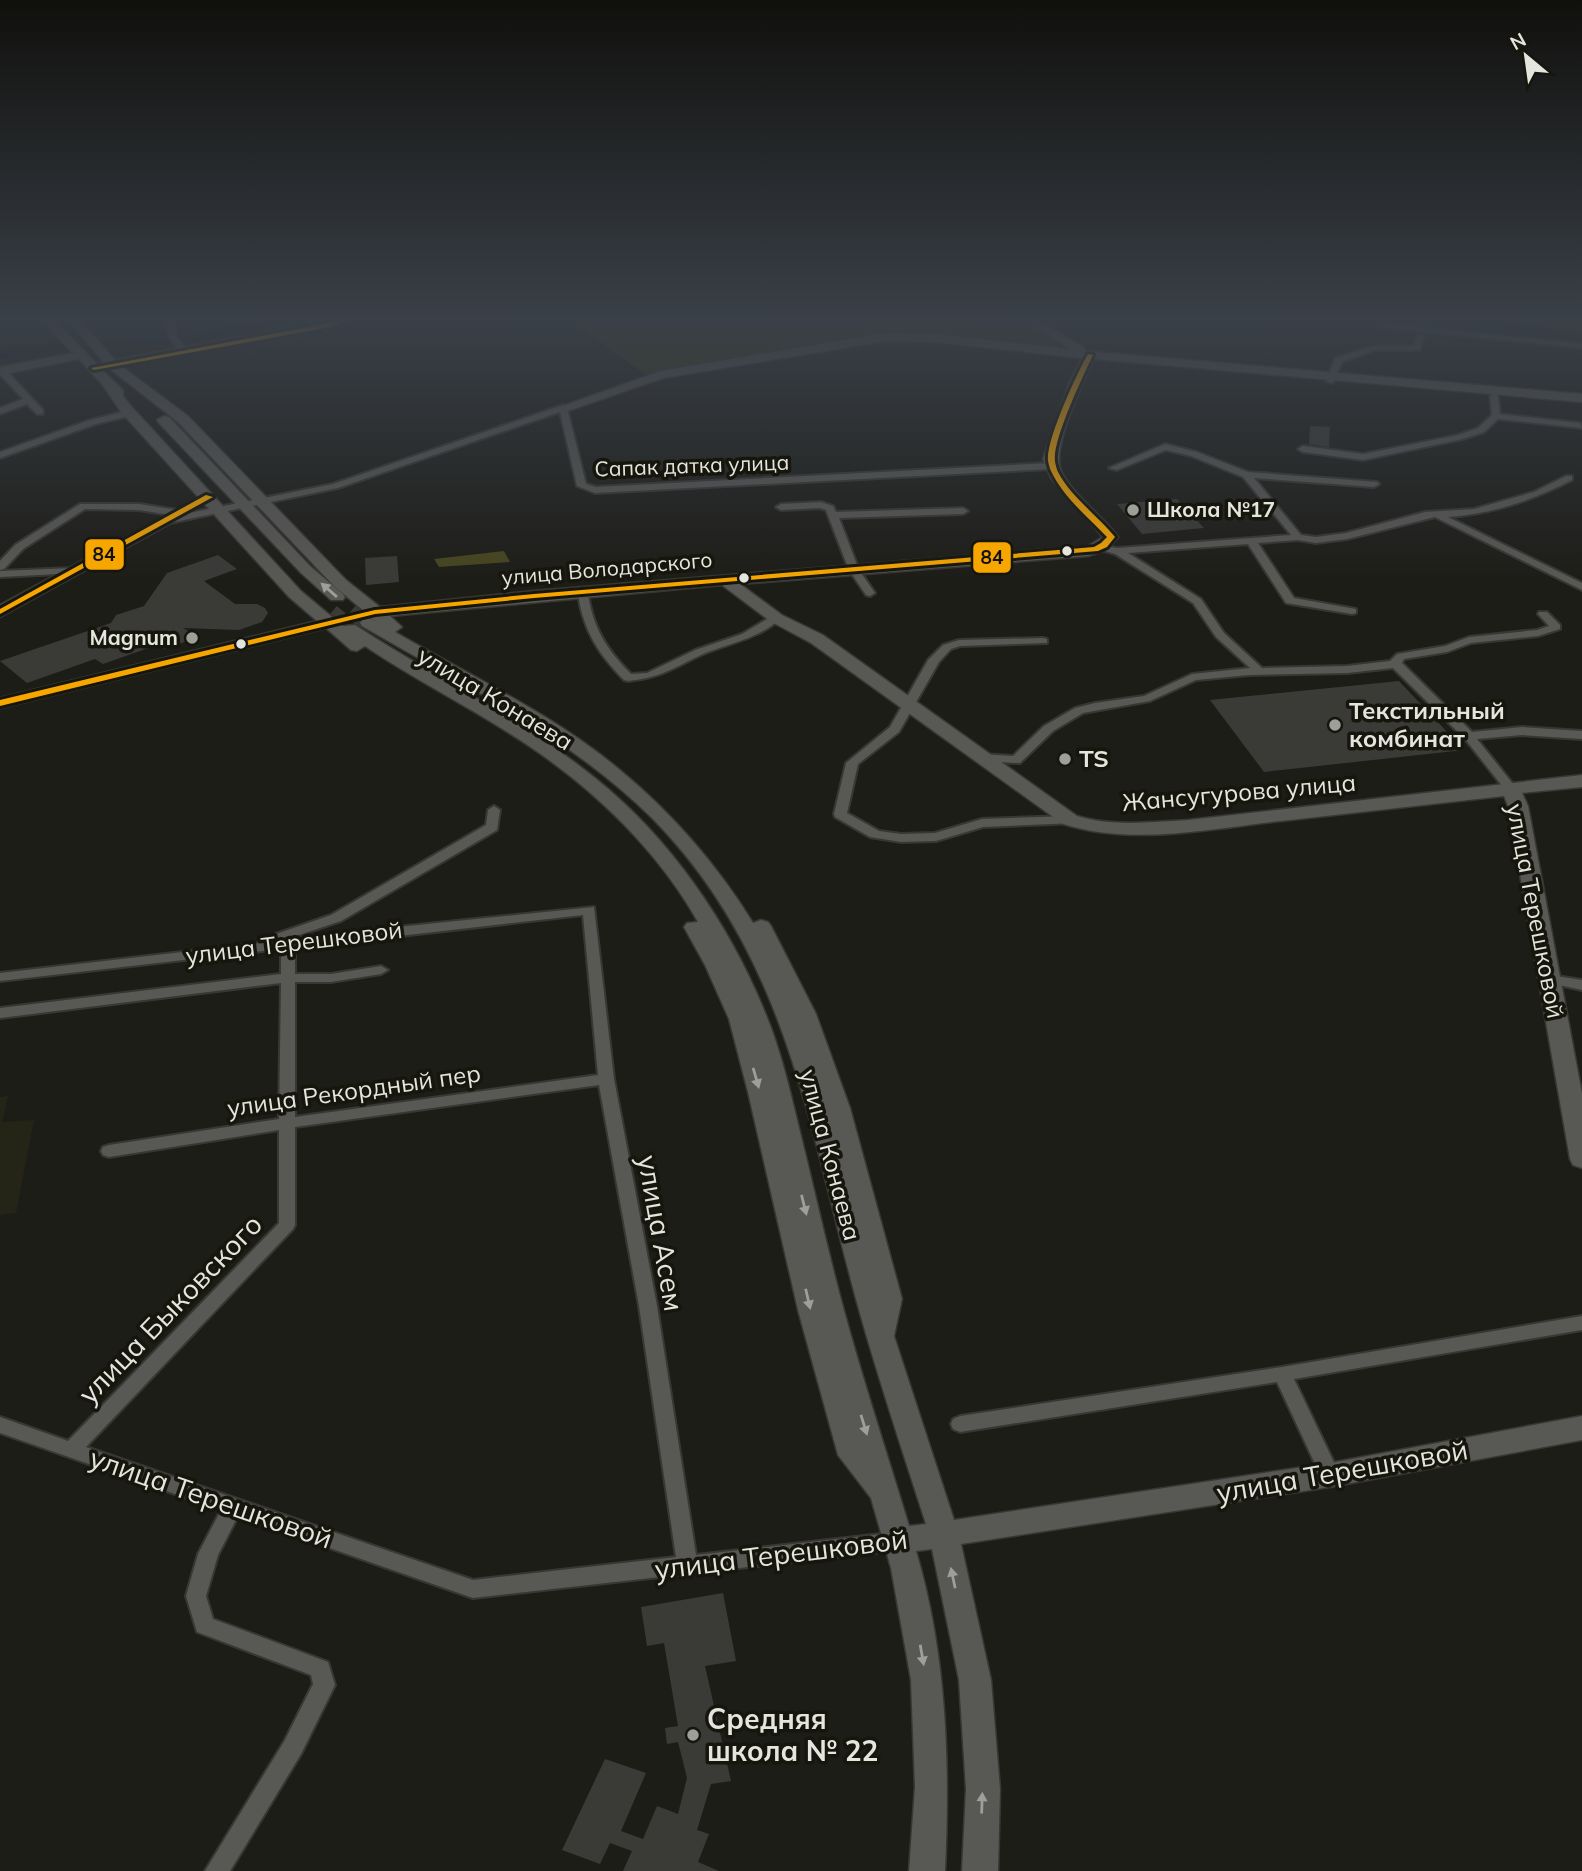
<svg xmlns="http://www.w3.org/2000/svg" width="1582" height="1871" font-family="Mulish,sans-serif">
  <style>
    .built { fill: #252517 }
    .green { fill: #36340f }
    .forest { fill: #474620 }
    .lines { fill: none; stroke-linecap: round; stroke-linejoin: round }
    .river { fill: #04131e; fill-rule: evenodd }
    .building { fill: #3a3a37 }
    .secondary-tunnel { stroke: #3b3b36; stroke-width: 18; stroke-dasharray: 18 9; stroke-linecap: butt }
    .street-casing { stroke: #373734; stroke-width: 4 }
    .secondary-casing { stroke: #373734; stroke-width: 3 }
    .street { fill: #585854; fill-rule: evenodd }
    .secondary { fill: #585854; fill-rule: evenodd }
    .bus-1-casing { stroke: #16160d; stroke-width: 6 }
    .bus-1 { fill: #f7a600; fill-rule: evenodd }
    .oneway { fill: #9e9e9a }
    .poi-dot { fill: #9f9f99; stroke: #16160d; stroke-width: 2.5 }
    .bus-dot { fill: #e5e5df; stroke: #16160d; stroke-width: 2.5 }
    .labels { text-anchor: middle; stroke-width: 7; stroke-linejoin: round; paint-order: stroke }
    .far-street-label { font-size: 21px; fill: #e5e5df; stroke: #16160d }
    .far-poi-label { font-size: 21px; font-weight: bold; fill: #e5e5df; stroke: #16160d; text-anchor: start }
    .street-label { font-size: 24px; fill: #e5e5df; stroke: #16160d }
    .poi-label { font-size: 24px; font-weight: bold; fill: #e5e5df; stroke: #16160d; text-anchor: start }
    .near-street-label { font-size: 28px; fill: #e5e5df; stroke: #16160d }
    .near-poi-label { font-size: 28px; font-weight: bold; fill: #e5e5df; stroke: #16160d; text-anchor: start }
    .line-badge { stroke: #16160d; stroke-width: 2.5 }
    .pale-badge-label { font-size: 19px; text-anchor: middle; font-weight: bold; fill: #111 }
  </style>
  <rect width="100%" height="100%" fill="#1d1d18"/>
  <path class="built" d="M8 1096 2 1122 34 1120 16 1213 0 1215V1097Z"/>
  <path class="green" d="M572 318H1016L1060 345 1058 349 912 336 647 376 781 350 646 375 575 323Z
    M1486 318H1582V332Z"/>
  <path class="forest" d="M504 551 510 562 439 567 434 559Z"/>
  <g class="lines">
    <path class="river" d="M262 318H280L268 326 182 344 176 341 169 344 109 347 102 343 109 339 169 336 176 339Z
      M74 341 79 342V348L0 358V350Z"/>
  </g>
  <path class="building" d="M1310 426 1330 427 1329 447 1309 444Z
    M1177 499 1204 528 1142 534 1117 504Z
    M218 555 237 569 204 581 235 604H257L265 608 268 613 262 622 239 630 183 628 199 637 164 649 157 645 103 664 95 659 27 683 0 661 111 623 116 615 144 606 167 573Z
    M397 556 399 582 366 585 365 558Z
    M1399 681 1464 750 1264 772 1210 700Z
    M723 1593 736 1661 705 1666 731 1781 711 1784 697 1830 709 1834 698 1862 719 1871H623L632 1851 610 1843 600 1864 562 1850 605 1759 646 1773 621 1831 643 1839 657 1806 678 1814 687 1778 678 1742 667 1744 665 1728 678 1726 664 1643 647 1646 641 1607Z"/>
  <g class="lines">
    <path class="secondary-tunnel" d="M352 610 368 623
      M331 613 349 628"/>
    <defs>
      <path id="street" d="M165 318H173L177 337 188 351 187 353H181L169 337Z
        M1384 324 1582 344V348L1387 328H1384Z
        M1417 334 1424 336 1420 350H1375L1342 362 1333 383 1326 381 1335 358 1374 346H1414Z
        M0 369H5L43 410V414H37L27 404 0 414V408L23 399 0 374Z
        M1494 393 1498 396 1500 414 1580 423 1582 428 1498 419 1484 432 1463 439 1363 460 1303 452 1298 449 1303 446 1363 454 1458 435 1478 428 1492 415 1490 396Z
        M563 405 567 408 586 484 596 487 1051 463 1056 466 1051 469 595 493 577 486 560 412 338 488 165 524 162 523V519L177 516 139 510 85 509 23 549 4 569 0 570V561L15 545 80 504H139L178 510 206 495 214 497 184 514 333 484Z
        M130 410 134 413 133 415 96 424 0 458V452L90 420Z
        M1165 444 1197 452 1248 472 1377 482 1379 484 1374 487 1254 478 1301 535 1316 537 1346 533 1425 512 1474 509 1534 492 1566 476H1572V480C1533 500 1492 514 1448 517L1582 583V590L1435 517 1347 539 1316 543 1298 540 1258 543 1294 598 1356 609V613L1352 614 1286 603 1248 544 1128 553 1201 599 1224 633 1262 668 1347 666 1390 661 1397 654 1445 646 1469 637 1537 630 1549 626 1538 614 1539 612H1547L1560 625V629L1538 636 1471 643 1447 652 1404 659 1402 663 1472 732 1522 727 1582 731V739L1522 735 1477 739 1517 789 1515 792H1507L1465 739 1393 668 1347 673 1249 675 1196 680 1150 701 1083 713 1053 731 1020 763 976 761 974 758 980 754 1013 756 1044 726 1075 708 1095 703 1144 696 1192 674 1250 668 1216 637 1193 603 1115 554 1095 548 1100 545 1117 548 1291 535 1243 477 1191 456 1166 450 1117 470 1109 468Z
        M821 502 833 506 836 512 963 508 968 511 963 514 839 518 859 570 875 593 870 596 866 595 849 570 826 510 820 508 781 510 776 507 781 504Z
        M73 568 78 571 77 573 0 577V571Z
        M583 591 588 594C593 628 607 650 631 674L647 673 695 650 742 634 772 616H780L781 618C759 639 728 643 701 655 673 668 660 678 628 681L624 680C599 655 583 630 578 594Z
        M1043 638 1047 639V643L960 646 951 649 939 662 899 732 858 764 847 813 879 831 901 834 935 833 982 819 1070 816 1076 820 1075 823 983 827 936 841 901 842 870 837 835 817 834 814 846 763 890 727 928 660 943 645 959 640Z
        M494 806 500 810 497 830 341 921 290 938 594 907 614 1079 657 1306 696 1555 899 1532 906 1535 909 1541 906 1547 899 1550 473 1598 238 1516 218 1555 206 1596 213 1619 328 1662 335 1685 301 1754 230 1871H205L285 1740 313 1684 311 1675 197 1632 186 1596 198 1554 221 1510 0 1433V1417L68 1441 279 1223V1130L109 1157 103 1155 101 1151 103 1147 109 1145 279 1119 281 983 0 1018V1008L281 974V949L0 981V973L277 941 274 937 276 934 331 915 486 825 488 810ZM583 915 598 1075 295 1117V982H331L381 974 388 970 381 966 331 974H295V948ZM599 1085 639 1306 676 1557 473 1580 86 1447 293 1229 295 1225V1127Z
        M1550 975 1582 980V990L1545 982 1543 979 1545 976Z
        M1582 1316V1330L1294 1379 1340 1475 1337 1481 1330 1483 1323 1481 1277 1382 960 1432 953 1429 951 1424 953 1419 960 1416 1282 1367Z"/>
      <path id="secondary" d="M45 318H57L62 328 97 364 104 362 66 318H78L115 360 341 318H360L326 330 121 366 188 416 346 580 380 607 534 591 1088 546 1103 537 1051 478 1043 459 1069 384 1082 358 936 342 886 341 663 378 568 411H558L557 408 661 371 886 333 936 334 1070 349 1018 318H1033L1084 347 1085 351 1582 394V402L1094 359C1083 381 1051 449 1061 471 1072 494 1103 516 1118 537L1107 550 1088 556 740 584 782 615 823 635 1077 816C1113 827 1151 822 1188 820L1582 775V787L1522 793 1528 806 1582 1094V1168L1573 1165 1570 1159 1508 806 1504 796C1430 804 1355 813 1281 821 1209 829 1133 846 1063 824L811 643 770 621 722 585 390 616 402 627 395 632C467 674 558 717 621 771 673 814 717 865 753 923L761 920 768 922 771 926 816 1014 850 1108 902 1299 894 1336 954 1520 1330 1463 1582 1416V1440L1330 1487 961 1544 991 1680 1000 1789 998 1871H962L966 1789 959 1680 932 1549 916 1551C947 1656 950 1763 945 1871H909L915 1787 911 1680 891 1568 871 1498 838 1455 798 1310 748 1092 729 1019 705 965 684 927 687 923 698 922C658 851 596 791 529 746 476 710 418 682 365 646L357 651 351 650 326 628 0 708V698L317 621 289 597 121 412 102 384 79 359 0 375V367L73 353 53 333ZM109 368 178 422 334 586 364 611 365 616 378 622 368 618 362 620 360 623 362 626C461 684 569 736 651 817 786 953 808 1123 856 1299 877 1375 902 1449 926 1524L909 1526C887 1453 863 1381 843 1307 827 1248 814 1188 799 1128 790 1091 781 1051 766 1015 730 925 671 839 595 778 521 718 434 677 355 625L343 626 342 618 332 617 301 591 131 406 123 396V390L102 370Z
        M164 416 169 417 311 567 343 594 345 597 343 600H331L301 573 159 423 157 420Z
        M179 509 184 510 186 513 184 516 0 617V605Z"/>
    </defs>
    <use href="#street" class="street-casing"/>
    <use href="#secondary" class="secondary-casing"/>
    <use href="#street" class="street"/>
    <use href="#secondary" class="secondary"/>
    <defs>
      <path id="bus-1" d="M347 318H357L326 328 94 370 91 368 325 324Z
        M1088 354 1093 355C1083 376 1052 441 1055 461 1055 463 1057 470 1058 472 1071 497 1097 515 1115 537L1107 547 1098 551 534 598 375 614 0 706V700L375 610 534 594 1094 547 1101 543 1107 537C1088 517 1063 497 1051 471 1050 469 1048 462 1048 460 1046 440 1077 373 1088 354Z
        M206 495 213 497 0 614V609Z"/>
    </defs>
    <use href="#bus-1" class="bus-1-casing"/>
    <use href="#bus-1" class="bus-1"/>
  </g>
  <defs><path id="oneway-solid" d="M-6-.8H1V-3.2L6.5 0L1 3.2V.8H-6Z" transform="scale(1.75)"/></defs>
  <g class="oneway">
    <use href="#oneway-solid" transform="translate(329 590) rotate(-139)"/>
    <use href="#oneway-solid" transform="translate(756 1078) rotate(74)"/>
    <use href="#oneway-solid" transform="translate(804 1205) rotate(76)"/>
    <use href="#oneway-solid" transform="translate(808 1299) rotate(77)"/>
    <use href="#oneway-solid" transform="translate(864 1425) rotate(73)"/>
    <use href="#oneway-solid" transform="translate(953 1578) rotate(-102)"/>
    <use href="#oneway-solid" transform="translate(922 1655) rotate(80)"/>
    <use href="#oneway-solid" transform="translate(982 1803) rotate(-88)"/>
  </g>
  <linearGradient id="sky" x2="0" y2="1"><stop stop-color="#10100d"/><stop offset="0.55" stop-color="#3a4048"/><stop offset="1" stop-color="#3a4048" stop-opacity="0"/></linearGradient>
  <rect width="1582" height="580" fill="url(#sky)"/>
  <g class="poi-dot">
    <circle cx="1133" cy="510" r="7"/>
    <circle cx="192" cy="638" r="7"/>
    <circle cx="1335" cy="725" r="7"/>
    <circle cx="1065" cy="759" r="7"/>
    <circle cx="693" cy="1735" r="7"/>
  </g>
  <g class="bus-dot">
    <circle cx="1067" cy="551" r="6"/>
    <circle cx="744" cy="578" r="6"/>
    <circle cx="241" cy="644" r="6"/>
  </g>
  <g class="labels">
    <g class="far-street-label">
      <text transform="translate(692 466) rotate(-2)" y="7">Сапак датка улица</text>
      <text transform="translate(607 569) rotate(-5)" y="7">улица Володарского</text>
    </g>
    <g class="far-poi-label">
      <text x="1147" y="517">Школа №17</text>
      <text x="178" y="645" text-anchor="end">Magnum</text>
    </g>
    <g class="street-label">
      <text transform="translate(495 699) rotate(31)" y="8">улица Конаева</text>
      <text transform="translate(1239 793) rotate(-5)" y="8">Жансугурова улица</text>
      <text transform="translate(1535 911) rotate(79)" y="8">улица Терешковой</text>
      <text transform="translate(294 943) rotate(-7)" y="8">улица Терешковой</text>
      <text transform="translate(354 1091) rotate(-8)" y="8">улица Рекордный пер</text>
      <text transform="translate(830 1155) rotate(75)" y="8">улица Конаева</text>
    </g>
    <g class="poi-label">
      <text x="1349" y="719">Текстильный<tspan x="1349" dy="28">комбинат</tspan></text>
      <text x="1079" y="767">TS</text>
    </g>
    <g class="near-street-label">
      <text transform="translate(661 1233) rotate(80)" y="10">улица Асем</text>
      <text transform="translate(170 1309) rotate(-46)" y="10">улица Быковского</text>
      <text transform="translate(1342 1471) rotate(-10)" y="10">улица Терешковой</text>
      <text transform="translate(211 1498) rotate(19)" y="10">улица Терешковой</text>
      <text transform="translate(781 1554) rotate(-7)" y="10">улица Терешковой</text>
    </g>
    <g class="near-poi-label">
      <text x="707" y="1729">Средняя<tspan x="707" dy="32">школа № 22</tspan></text>
    </g>
  </g>
  <g class="line-badge">
    <rect x="84" y="538" width="41" height="33" rx="7" fill="#f7a600"/>
    <rect x="972" y="541" width="40" height="33" rx="7" fill="#f7a600"/>
  </g>
  <g class="pale-badge-label">
    <text x="104" y="561">84</text>
    <text x="992" y="564">84</text>
  </g>
  <g transform="translate(1526 56) rotate(331)" stroke="#16160d" stroke-width="5" paint-order="stroke">
  <path d="M0-5L12 26L0 18L-12 26Z" fill="#e5e5df"/>
  <text y="-10" font-size="19" font-weight="bold" text-anchor="middle" fill="#e5e5df">N</text>
  </g>
</svg>
